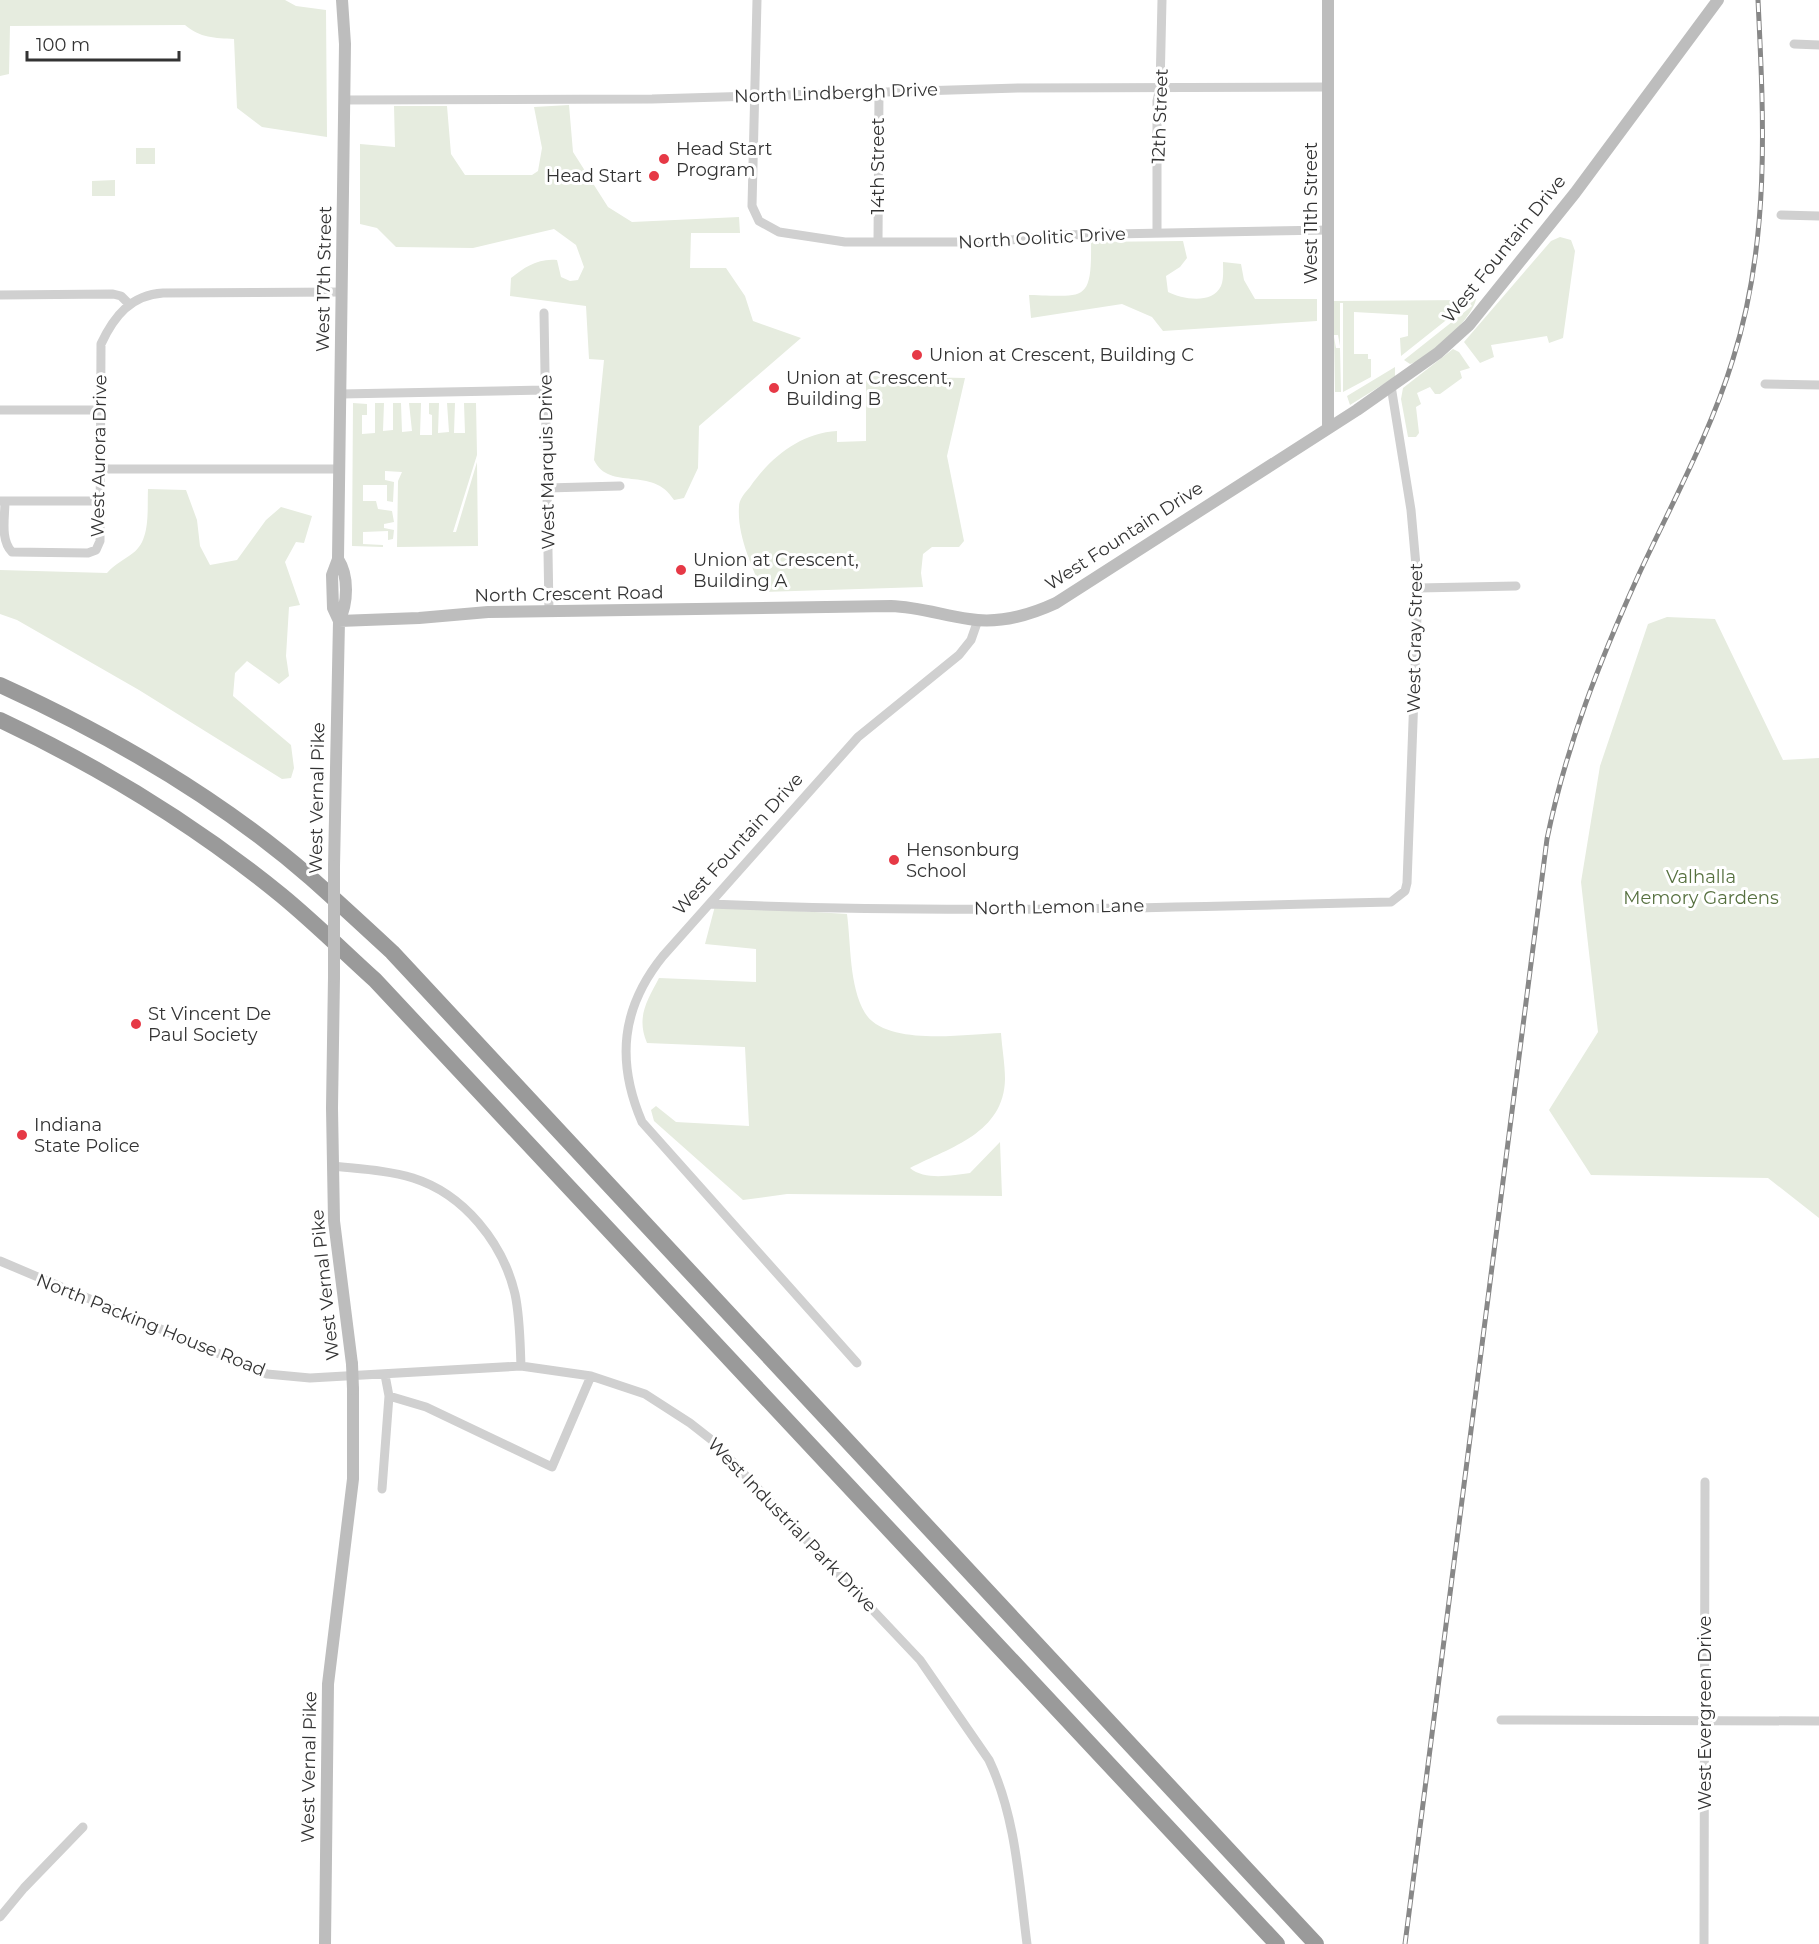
<svg xmlns="http://www.w3.org/2000/svg" width="1819" height="1944" font-family="Montserrat,sans-serif">
  <style>
    .green { fill: #e6ecdf }
    .lines { fill: none; stroke-linecap: round; stroke-linejoin: round }
    .street { stroke: #d0d0d0; stroke-width: 9 }
    .secondary { stroke: #bdbdbd; stroke-width: 12 }
    .highway { stroke: #9a9a9a; stroke-width: 16 }
    .rail-casing { stroke: #888; stroke-width: 5 }
    .rail { stroke: #fff; stroke-width: 3; stroke-dasharray: 9; stroke-linecap: butt }
    .secondary-bridge { stroke: #bdbdbd; stroke-width: 12 }
    .poi-dot { fill: #e63946; stroke: #fff; stroke-width: 2 }
    .labels { text-anchor: middle; stroke-width: 6; stroke-linejoin: round; paint-order: stroke }
    .street-label { font-size: 18px; fill: #333; stroke: #fff }
    .poi-label { font-size: 18px; fill: #333; stroke: #fff; text-anchor: start }
    .park-label { font-size: 18px; fill: #56703f; stroke: #fff }
  </style>
  <rect width="100%" height="100%" fill="#fff"/>
  <path class="green" d="M0 0H285L296 6 326 10 327 137 262 127 237 108 234 39C215 38 200 38 185 25L10 26 9 74 0 76Z
    M569 105 573 152 608 207 632 222 739 217 740 233H691L690 268H726L745 296 753 321 801 338 699 426 698 468 684 498 674 500C653 465 609 492 594 460L604 360 589 359 586 306 510 296 511 278C525 267 538 258 557 260L561 277 570 281 578 280 584 267 576 245 554 229 473 248 396 247 377 228 360 224V144L395 147 394 106H447L451 154 465 175H532L538 171 542 148 534 107Z
    M136 148H155V164H136Z
    M115 180V196H92V181Z
    M1560 237 1571 240 1575 251 1563 338 1549 343 1547 336 1491 345 1494 357 1480 363 1464 342 1551 241Z
    M1183 241 1187 258 1180 267 1166 276 1168 292C1182 299 1212 305 1221 286 1224 279 1223 269 1223 262L1241 264 1244 280 1255 299H1317V321L1163 331 1152 317 1122 304 1031 318 1029 295C1084 296 1092 304 1091 242Z
    M1471 294 1476 299C1473 318 1429 360 1410 364L1404 360 1472 306 1469 302 1401 356 1400 338 1408 336V315L1354 312V354H1368V359H1371V377L1343 392V303H1340V346L1338 335H1334L1333 301 1470 300Z
    M1334 337 1336 348H1340L1341 392H1335Z
    M1453 349 1459 352 1470 368 1460 371 1462 378 1440 394H1435L1430 387 1417 393 1421 404 1416 407 1419 433 1416 437H1408L1401 399 1403 388Z
    M1395 367V377L1350 405 1347 396Z
    M866 376 965 378 947 456 964 541 959 547H932L923 554 921 573 923 587 763 592C752 567 737 535 739 507 739 499 745 493 750 487 770 458 800 433 837 431V442L866 441Z
    M353 403 367 404V415H362V434L375 433V403H384L383 431 393 430V403H401L402 432 412 431 409 403H421L420 435H432V415L429 414V403H439L438 433 449 432 447 403H455L454 433H465L464 403H476L477 455 453 532H456L477 462 478 546 397 547 398 481 402 472 385 471V480L394 482 393 502 387 501V485H363V501H376L378 509 392 511 394 522 384 524V528L394 530 393 539 388 540V531L363 532V544L383 545V547L352 546Z
    M148 489 186 490 197 520 200 546 210 565 237 560 266 520 281 507 312 516 304 543 296 542 285 562 300 605 289 607 286 656 289 676 279 684 247 661 235 673 233 696 291 745 294 768 291 778 282 779 139 690 17 620 0 614V570L107 573C115 564 124 560 133 553 151 540 147 509 148 489Z
    M1667 617 1715 619 1783 760 1819 758V1218L1768 1178 1591 1175 1549 1110 1598 1032 1581 882 1600 766 1648 624Z
    M715 906 847 914C851 944 849 986 865 1013 886 1047 966 1034 1001 1033 1002 1048 1005 1064 1005 1079 1004 1133 951 1147 910 1168 925 1181 953 1175 970 1173L1000 1142 1002 1196 787 1194 743 1200 654 1121 651 1110 656 1106 676 1122 749 1126 745 1047 647 1043C636 1017 647 1001 659 978L756 982V949L705 944Z"/>
  <g class="lines">
    <path class="street" d="M757 0 752 206 759 221 779 232 845 242H991L1060 235 1329 230
      M1794 44 1819 45
      M344 100 652 99 1018 88 1328 87
      M1781 215 1819 216
      M1157 233V101L1160 88 1162 0
      M878 241 879 91
      M0 295 113 294 121 296 129 304
      M544 313 549 611
      M1765 384 1819 385
      M341 394 545 390
      M0 410H100
      M100 469H340
      M547 488 620 486
      M1 501H100
      M5 501C5 517 0 540 12 552L88 553 96 550 100 541 101 344C114 316 131 295 163 293L342 292
      M1418 588 1516 586
      M710 904C936 914 1164 908 1391 902L1405 891 1407 883 1418 588 1411 510 1391 386
      M332 1166C359 1169 387 1170 413 1178 464 1194 503 1243 515 1294 520 1317 520 1342 521 1366L591 1376 645 1394 690 1423 713 1441 920 1660 989 1760C1016 1817 1019 1882 1027 1944
      M0 1261 267 1374 310 1378 521 1366
      M857 1363 642 1122C616 1061 621 1008 663 956L858 737 959 655 971 640 978 620
      M385 1375 389 1396 426 1407 552 1467 591 1376
      M382 1489 389 1396
      M1501 1720 1819 1721
      M0 1917 24 1888 83 1827
      M1704 1944 1705 1482"/>
    <path class="secondary" d="M1328 0V426
      M339 621 419 618 488 612 891 606C918 607 942 615 969 619 998 624 1030 615 1056 603L1357 410 1438 353 1469 325 1575 193 1718 0
      M339 621 333 608 332 575 338 559 345 44 342 0
      M334 866 339 621C348 603 349 576 338 559
      M334 977 332 1108 334 1221 352 1364
      M325 1944 328 1684 353 1479V1389"/>
    <path class="highway" d="M0 685C110 735 219 798 311 878 338 902 365 927 392 952L1316 1944
      M0 720C100 767 195 825 281 895 314 922 344 952 375 980L1277 1944"/>
    <defs>
      <path id="rail" d="M1405 1944 1547 839C1566 746 1600 660 1639 574 1672 503 1710 434 1733 359 1770 241 1764 122 1758 0"/>
    </defs>
    <use href="#rail" class="rail-casing"/>
    <use href="#rail" class="rail"/>
    <path class="secondary-bridge" d="M334 977V866
      M352 1364 353 1389"/>
  </g>
  <g class="poi-dot">
    <circle cx="664" cy="159" r="6"/>
    <circle cx="654" cy="176" r="6"/>
    <circle cx="917" cy="355" r="6"/>
    <circle cx="774" cy="388" r="6"/>
    <circle cx="681" cy="570" r="6"/>
    <circle cx="894" cy="860" r="6"/>
    <circle cx="136" cy="1024" r="6"/>
    <circle cx="22" cy="1135" r="6"/>
  </g>
  <g class="labels">
    <g class="street-label">
      <text transform="translate(836 93) rotate(-2)" y="6">North Lindbergh Drive</text>
      <text transform="translate(1160 116) rotate(-88)" y="6">12th Street</text>
      <text transform="translate(878 166) rotate(-90)" y="6">14th Street</text>
      <text transform="translate(1311 213) rotate(-90)" y="6">West 11th Street</text>
      <text transform="translate(1042 238) rotate(-3)" y="6">North Oolitic Drive</text>
      <text transform="translate(1504 249) rotate(-51)" y="6">West Fountain Drive</text>
      <text transform="translate(324 279) rotate(-89)" y="6">West 17th Street</text>
      <text transform="translate(99 456) rotate(-89)" y="6">West Aurora Drive</text>
      <text transform="translate(547 462) rotate(-91)" y="6">West Marquis Drive</text>
      <text transform="translate(1124 536) rotate(-33)" y="6">West Fountain Drive</text>
      <text transform="translate(569 594) rotate(-1)" y="6">North Crescent Road</text>
      <text transform="translate(1415 638) rotate(-89)" y="6">West Gray Street</text>
      <text transform="translate(317 798) rotate(-89)" y="6">West Vernal Pike</text>
      <text transform="translate(738 844) rotate(-48)" y="6">West Fountain Drive</text>
      <text transform="translate(1059 907) rotate(-1)" y="6">North Lemon Lane</text>
      <text transform="translate(325 1285) rotate(-96)" y="6">West Vernal Pike</text>
      <text transform="translate(151 1325) rotate(22)" y="6">North Packing House Road</text>
      <text transform="translate(792 1525) rotate(46)" y="6">West Industrial Park Drive</text>
      <text transform="translate(1705 1713) rotate(-90)" y="6">West Evergreen Drive</text>
      <text transform="translate(309 1767) rotate(-89)" y="6">West Vernal Pike</text>
    </g>
    <g class="poi-label">
      <text x="676" y="155">Head Start<tspan x="676" dy="21">Program</tspan></text>
      <text x="642" y="182" text-anchor="end">Head Start</text>
      <text x="929" y="361">Union at Crescent, Building C</text>
      <text x="786" y="384">Union at Crescent,<tspan x="786" dy="21">Building B</tspan></text>
      <text x="693" y="566">Union at Crescent,<tspan x="693" dy="21">Building A</tspan></text>
      <text x="906" y="856">Hensonburg<tspan x="906" dy="21">School</tspan></text>
      <text x="148" y="1020">St Vincent De<tspan x="148" dy="21">Paul Society</tspan></text>
      <text x="34" y="1131">Indiana<tspan x="34" dy="21">State Police</tspan></text>
    </g>
    <g class="park-label">
      <text x="1701" y="883">Valhalla<tspan x="1701" dy="21">Memory Gardens</tspan></text>
    </g>
  </g>
  <path d="M27 51v9h152v-9" fill="none" stroke="#333333" stroke-width="3"/>
  <text x="36" y="51" font-size="18" fill="#333333" stroke="#ffffff" stroke-width="4.5" paint-order="stroke">100 m</text>
</svg>
